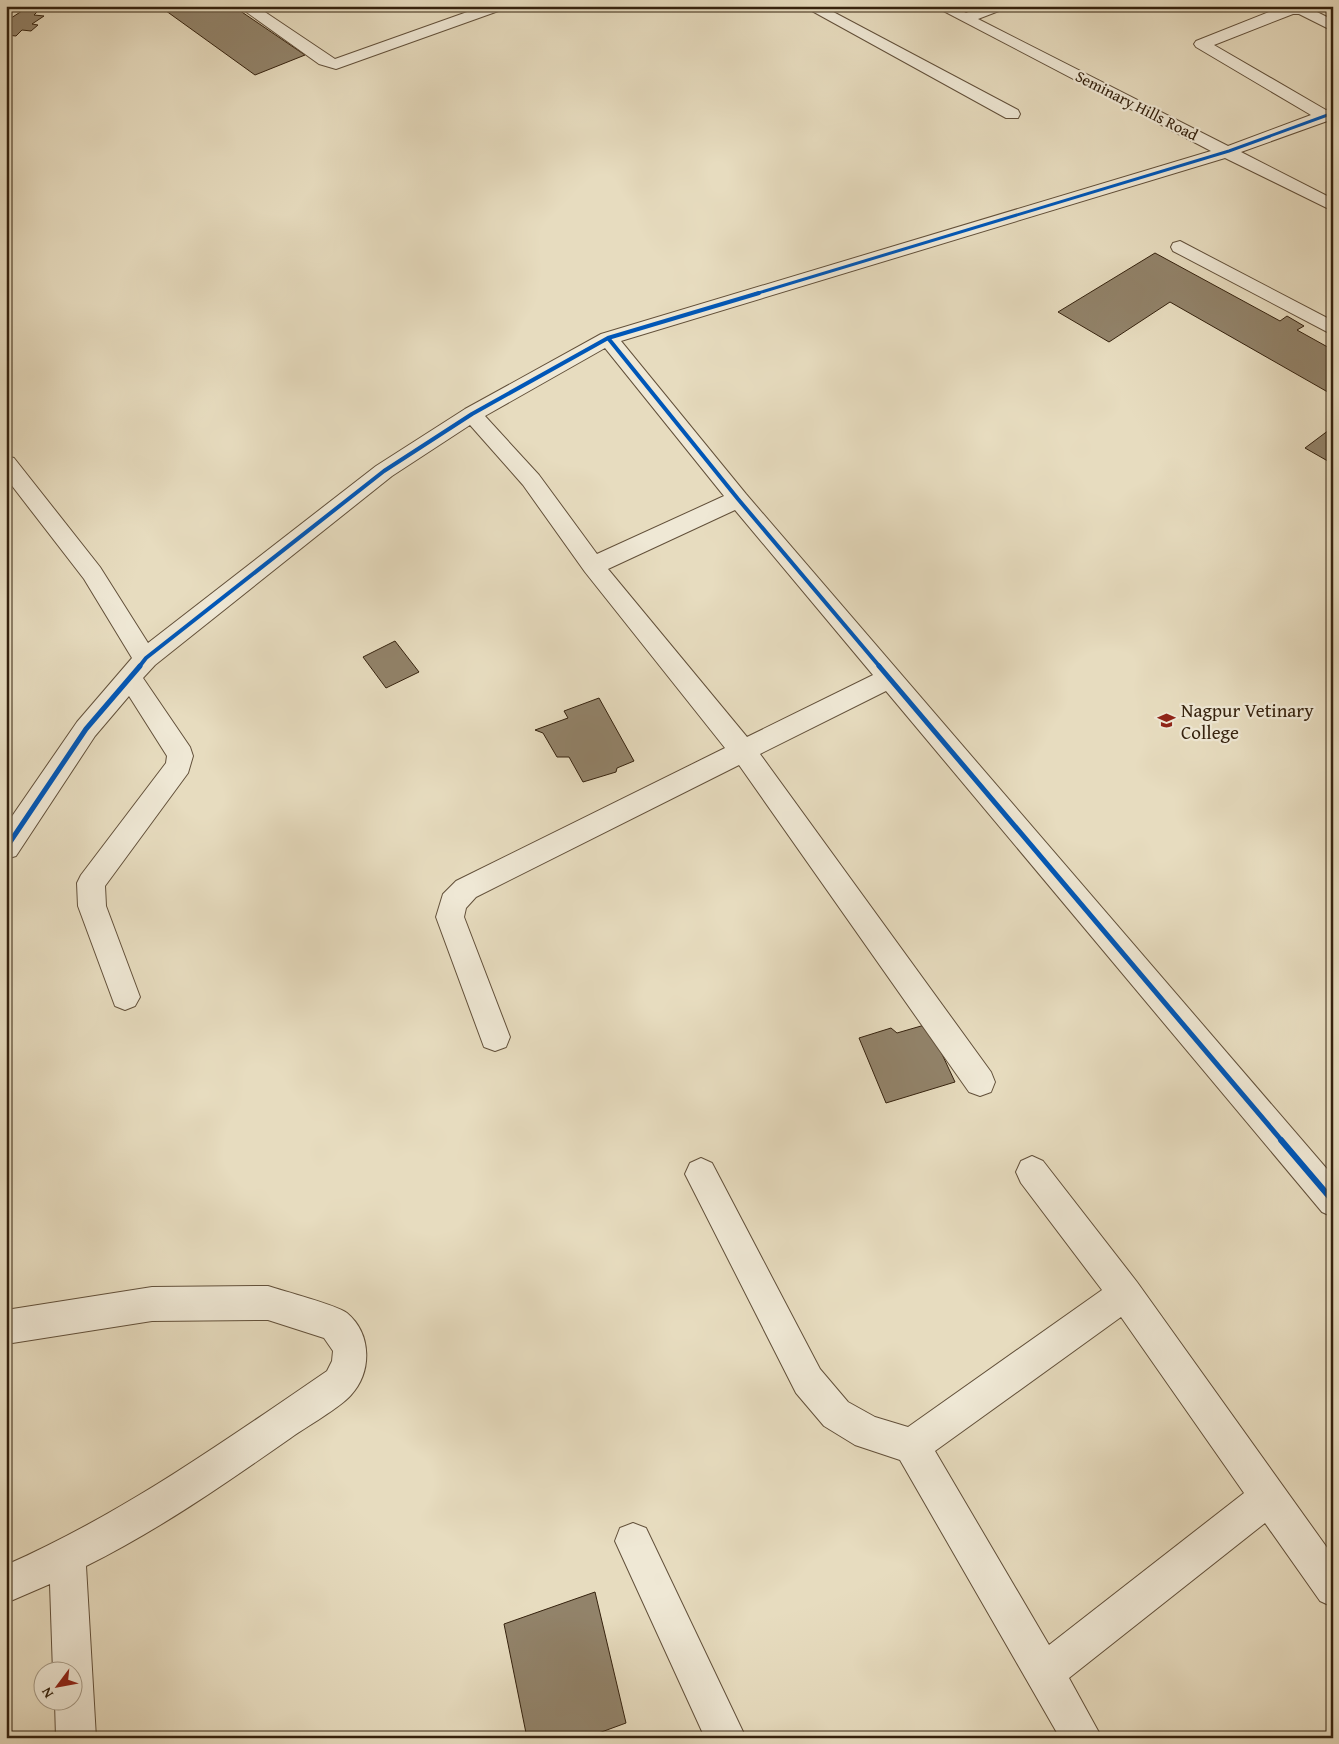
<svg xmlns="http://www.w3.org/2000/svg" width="1339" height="1744" font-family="'Gentium Book Plus',serif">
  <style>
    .building { fill: #92836a; stroke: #35220e }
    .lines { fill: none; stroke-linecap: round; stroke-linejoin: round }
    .minor-casing { stroke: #62503a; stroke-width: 2 }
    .minor { fill: #efe8d5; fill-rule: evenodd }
    .cycleway-far3-casing { stroke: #efe8d5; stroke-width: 5 }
    .cycleway-far2-casing { stroke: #efe8d5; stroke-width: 6 }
    .cycleway-far1-casing { stroke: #efe8d5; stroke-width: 8 }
    .cycleway-casing { stroke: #efe8d5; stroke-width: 9 }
    .cycleway-far3 { stroke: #0057b8; stroke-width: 3 }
    .cycleway-far2 { stroke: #0057b8; stroke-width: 4 }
    .cycleway-far1 { stroke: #0057b8; stroke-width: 5 }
    .cycleway { stroke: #0057b8; stroke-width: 6 }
    .labels { text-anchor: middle; stroke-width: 4.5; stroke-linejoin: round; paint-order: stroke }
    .far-street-label { font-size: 16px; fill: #35220e; stroke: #efe8d5 }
    .poi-label { font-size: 19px; fill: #35220e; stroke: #efe8d5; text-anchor: start }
  </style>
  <rect width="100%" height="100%" fill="#e7dcbf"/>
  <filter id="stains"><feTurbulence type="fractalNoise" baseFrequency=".004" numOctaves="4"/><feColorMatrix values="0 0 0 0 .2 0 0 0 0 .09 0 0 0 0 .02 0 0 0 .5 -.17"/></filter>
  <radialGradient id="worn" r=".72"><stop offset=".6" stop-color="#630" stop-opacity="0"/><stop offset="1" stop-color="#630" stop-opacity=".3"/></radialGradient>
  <path class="building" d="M165 6H233L305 55 255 75 162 8Z
    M25 9 39 10 34 15 44 16 32 24 38 25 31 31 22 30 16 36 6 35V27L10 23 8 20Z
    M1155 253 1280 321 1287 316 1304 326 1297 330 1333 350V395L1170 302 1109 342 1058 312Z
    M1333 427V464L1305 448Z
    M395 641 419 672 386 688 363 657Z
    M599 698 634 761 617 768 616 772 583 782 569 757H557L543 733 535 730 568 718 564 711Z
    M928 1024 955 1082 886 1103 859 1038 891 1028 897 1033Z
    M595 1592 626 1723 585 1738H527L504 1624Z"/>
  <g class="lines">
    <defs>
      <path id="minor" d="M238 6H256L335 59 484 6H506L504 9 336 69 319 64Z
        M803 6H822L1018 110 1020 114 1018 118H1006Z
        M934 6H953L966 13 984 6H1006L1004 9 978 19 1228 146 1311 115 1196 47 1194 44 1196 41 1284 6 1307 7 1333 20V31L1299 14H1293L1214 45 1326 110 1333 108V119L1241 152 1333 199V211L1225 158 621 341 746 494 1333 1176V1217L1322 1212 886 691 760 754 991 1072 995 1082 991 1092 980 1096 969 1092 739 765 476 897 466 908 464 917 510 1037 506 1047 495 1051 484 1047 436 917 443 894 456 881 725 748 585 572 523 485 470 425 392 476 155 665 143 678 190 747 193 756 188 773 105 886 106 906 140 997 135 1006 125 1010 115 1006 78 906 77 883 81 875 166 763 167 756 129 696 95 736 16 856 6 859V825L77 722 132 658 84 579 6 478V456L14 458 100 567 148 643 376 466 465 409 601 334 1211 151ZM605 348 724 496 597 554 539 475 485 416ZM735 510 873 675 747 737 608 569Z
        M1180 241 1333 321V335L1173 251 1171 247 1173 243Z
        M1032 1156 1043 1161 1137 1282 1333 1556V1607L1320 1601 1265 1523 1069 1678 1102 1738H1060L900 1460 855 1445 824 1426 796 1393 685 1174 690 1163 701 1158 712 1163 820 1369 848 1402 875 1417 908 1427 1102 1290 1021 1183 1016 1172 1021 1161ZM1121 1317 1244 1493 1049 1645 935 1451Z
        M268 1286C283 1291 337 1305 347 1313 372 1334 372 1372 351 1395 341 1407 306 1427 292 1437 226 1483 159 1530 86 1566L96 1738H56L55 1702H72V1672H53L50 1584 6 1603V1565C122 1514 223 1442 327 1371L332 1361 333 1351 324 1338 268 1320 152 1321 6 1344V1310L152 1287Z
        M633 1523 646 1528 746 1738H705L615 1541 620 1528Z"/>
    </defs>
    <use href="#minor" class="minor-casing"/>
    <use href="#minor" class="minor"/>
    <defs>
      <path id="cycleway-far3" d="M755 294 1229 151 1333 113"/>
      <path id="cycleway-far2" d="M608 338 738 499 880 667
        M139 667 146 658 384 471 472 414 608 338 759 293"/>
      <path id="cycleway-far1" d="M879 666 1282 1141
        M6 848 86 729 140 666"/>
      <path id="cycleway" d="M1281 1140 1333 1201"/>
    </defs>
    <use href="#cycleway-far3" class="cycleway-far3-casing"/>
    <use href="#cycleway-far2" class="cycleway-far2-casing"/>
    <use href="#cycleway-far1" class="cycleway-far1-casing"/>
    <use href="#cycleway" class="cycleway-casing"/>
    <use href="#cycleway-far3" class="cycleway-far3"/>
    <use href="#cycleway-far2" class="cycleway-far2"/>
    <use href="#cycleway-far1" class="cycleway-far1"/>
    <use href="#cycleway" class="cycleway"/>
  </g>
  <defs>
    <symbol id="university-bare" viewBox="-9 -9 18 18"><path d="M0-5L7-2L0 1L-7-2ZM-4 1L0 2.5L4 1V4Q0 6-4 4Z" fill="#8f2418" stroke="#efe8d5" stroke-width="2.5" paint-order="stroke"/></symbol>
  </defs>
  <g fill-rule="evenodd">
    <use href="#university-bare" x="1154" y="708" width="25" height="25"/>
  </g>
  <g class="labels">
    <g class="far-street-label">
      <text transform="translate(1137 105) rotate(27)" y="6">Seminary Hills Road</text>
    </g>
    <g class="poi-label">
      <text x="1181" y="717">Nagpur Vetinary<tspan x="1181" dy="22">College</tspan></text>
    </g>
  </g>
  <rect width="1339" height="1744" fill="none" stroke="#e7dcbf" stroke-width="25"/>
  <rect x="8" y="8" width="1324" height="1729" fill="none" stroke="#35220e" stroke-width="2.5"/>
  <rect x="12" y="12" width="1314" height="1719" fill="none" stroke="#35220e"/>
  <g transform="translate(58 1686) rotate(238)"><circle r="24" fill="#efe8d5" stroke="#a59985"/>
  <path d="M0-4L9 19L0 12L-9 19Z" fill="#8f2418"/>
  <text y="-8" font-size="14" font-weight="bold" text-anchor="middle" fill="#35220e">N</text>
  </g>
  <rect width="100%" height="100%" filter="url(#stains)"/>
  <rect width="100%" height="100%" fill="url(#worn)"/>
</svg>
